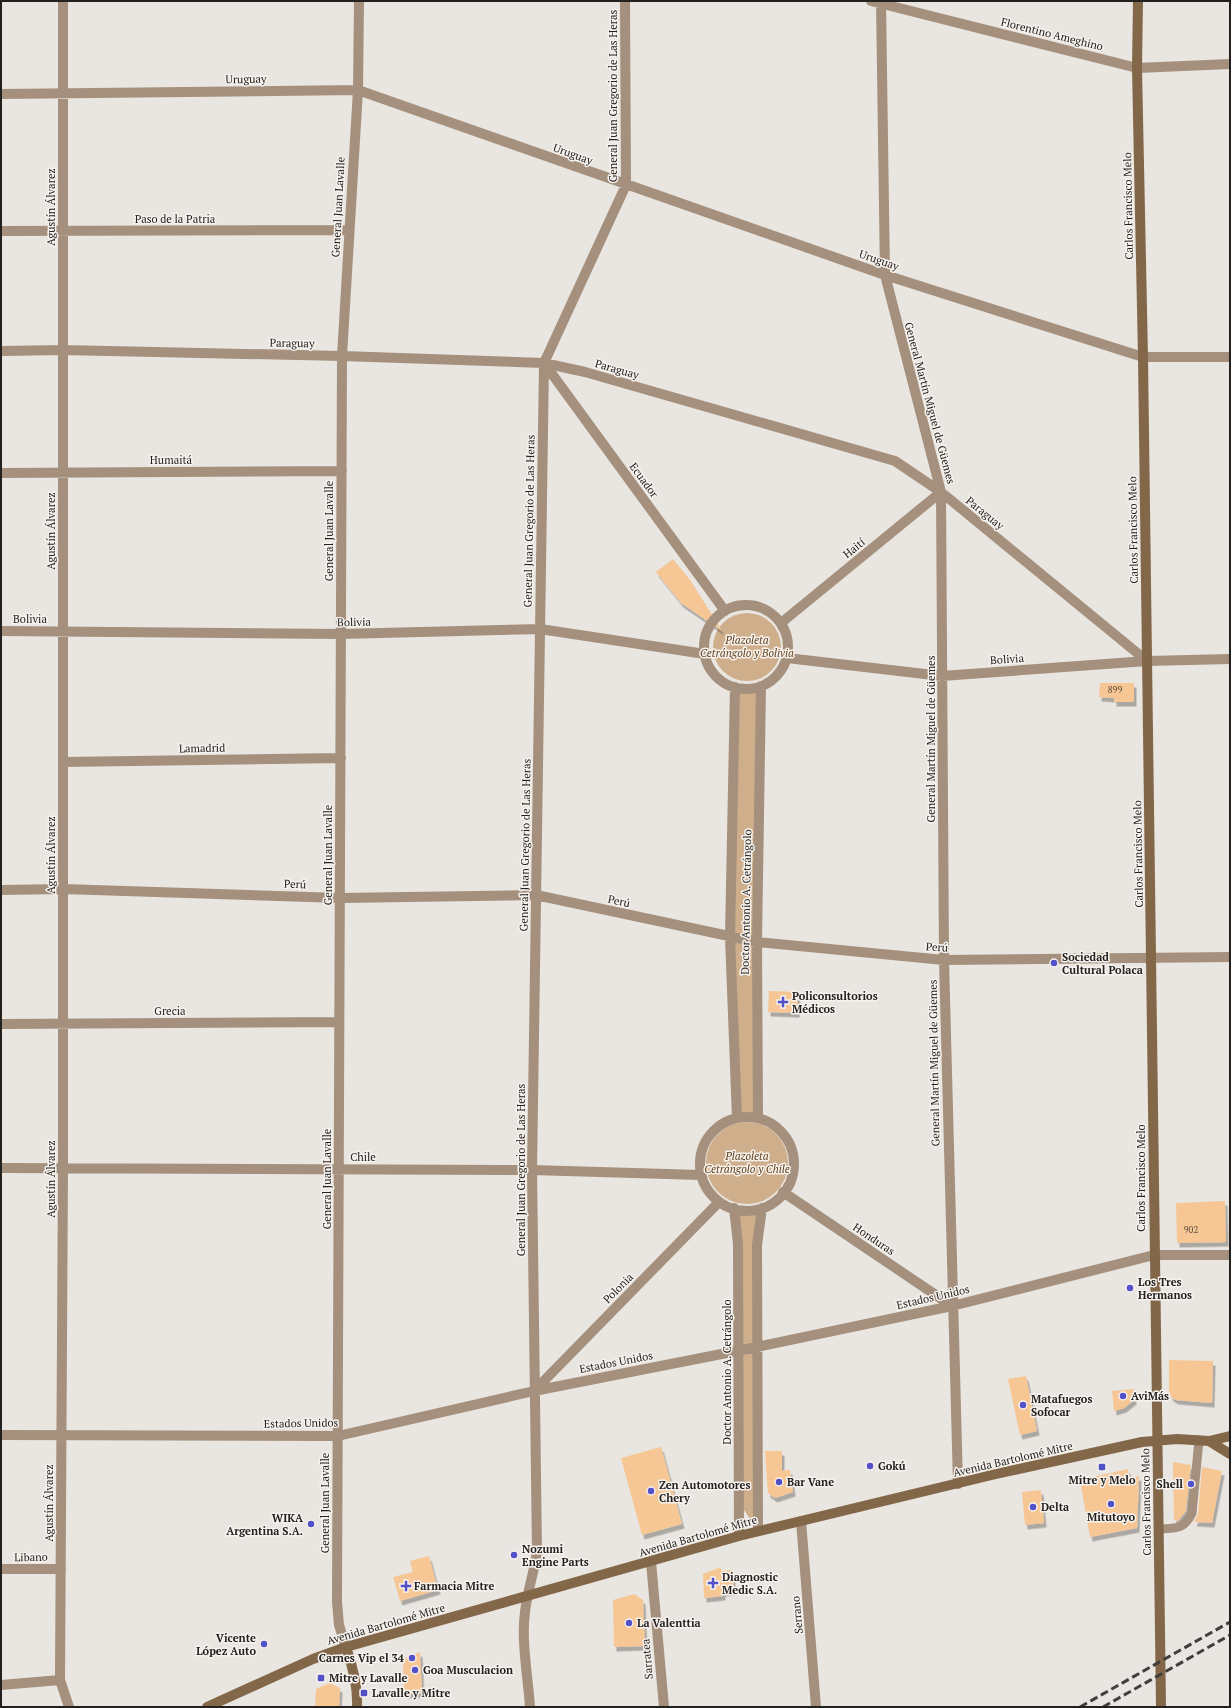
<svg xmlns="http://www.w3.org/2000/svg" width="1231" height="1708" font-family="'PT Serif',serif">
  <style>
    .green { fill: #cfae8b }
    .building { fill: #f6c795; filter: url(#shadow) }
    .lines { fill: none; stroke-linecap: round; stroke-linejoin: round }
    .lane { stroke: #a4907c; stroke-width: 9 }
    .street { stroke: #a4907c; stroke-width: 10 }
    .secondary { stroke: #836749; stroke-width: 10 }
    .rail { stroke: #413f3d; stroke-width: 3; stroke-dasharray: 8 4; stroke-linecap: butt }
    .poi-dot { fill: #5251c8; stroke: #f7f2ed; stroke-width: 1.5 }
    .labels { text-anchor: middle; stroke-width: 3; stroke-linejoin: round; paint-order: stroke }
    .number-label { font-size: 9px; fill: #584a3c }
    .street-label { font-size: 11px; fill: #23211f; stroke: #f7f2ed }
    .park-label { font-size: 11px; font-style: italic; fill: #60401b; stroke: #f7f2ed }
    .poi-label { font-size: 11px; font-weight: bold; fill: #23211f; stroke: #f7f2ed; text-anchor: start }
  </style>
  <defs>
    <filter id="shadow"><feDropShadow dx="2.5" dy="4.5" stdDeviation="0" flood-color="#0004"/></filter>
  </defs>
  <rect width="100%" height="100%" fill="#e9e5e0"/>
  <path class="green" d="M713 647a34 34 0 1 1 68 0a34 34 0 1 1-68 0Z
    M761 686 758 1118H737L730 937 735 687Z
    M706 1163a41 41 0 1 1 82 0a41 41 0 1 1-82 0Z
    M734 1208 748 1211 762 1208 758 1531 740 1504Z"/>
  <path class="building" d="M673 559 690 580 722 631 681 603 656 572Z
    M1100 683H1134V702H1114V698L1099 697Z
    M769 991 798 992 797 1013 768 1012Z
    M1225 1201 1226 1242 1177 1243 1176 1203Z
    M1169 1360 1213 1361 1212 1403 1176 1400 1171 1397 1169 1391Z
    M1026 1376 1037 1431 1020 1435 1008 1379Z
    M1134 1389V1400L1124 1408 1114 1411 1112 1391Z
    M661 1447 682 1524 642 1535 621 1458Z
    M765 1451H782V1471L790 1470 793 1492 775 1498 768 1493Z
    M1173 1462 1191 1465 1186 1511 1178 1521 1174 1520Z
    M1202 1467 1222 1471 1212 1523 1194 1522 1198 1514Z
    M1128 1469 1129 1478 1139 1476 1137 1528 1090 1537 1080 1480Z
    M1041 1490 1044 1523 1025 1525 1022 1492Z
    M429 1556 438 1590 400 1601 393 1577 413 1572 410 1561Z
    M721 1567V1571L732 1570 734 1591 723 1592V1596L704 1598 703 1574Z
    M634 1594 643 1600 645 1646 614 1647 613 1600Z
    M420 1652 422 1693 404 1694 403 1659Z
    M330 1683 340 1688 339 1707H315L316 1689Z"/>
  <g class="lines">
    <path class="lane" d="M1159 1529C1176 1528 1184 1530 1192 1513L1199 1440"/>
    <path class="street" d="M63 1V1168L60 1680 69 1707
      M871 1 1137 68 1230 64
      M881 1 885 275 941 492 944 960 958 1484
      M1 94 358 90 885 275 1143 357H1230
      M1 231 349 230
      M1 351 63 350 342 356 544 363 585 372 895 461 941 492 1147 661
      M544 363 725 611
      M1 473 342 471
      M704 647a42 42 0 1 1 84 0a42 42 0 1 1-84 0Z
      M781 623 941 492
      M1 631 341 634 540 629 705 654
      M787 658 942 676 1147 661 1230 659
      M735 687 730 937 737 1118
      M63 762 341 758
      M1 890 63 889 340 898 536 895 757 942 944 960 1230 957
      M1 1024 339 1022
      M700 1164a47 47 0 1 1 94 0a47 47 0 1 1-94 0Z
      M758 1118 757 942 761 686
      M1 1168 532 1170 701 1175
      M783 1192 952 1306
      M734 1208 738 1244 739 1536
      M534 1391 719 1202
      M1 1435 338 1436 534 1391 757 1347 952 1306 1154 1255H1230
      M801 1521 816 1707
      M758 1531 757 1245 762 1208
      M651 1562 664 1707
      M1 1569H61
      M346 1647 339 1625 337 1602 342 356 358 90 359 1
      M1 1685 60 1680
      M530 1707C528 1677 521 1641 525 1612 527 1592 534 1573 537 1552L532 1170 544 363 626 185 625 1"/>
    <path class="secondary" d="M1138 1 1137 68 1143 357 1161 1707
      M1209 1441 1230 1454
      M346 1647C353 1667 358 1686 357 1707
      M207 1707 313 1659 346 1647 739 1536 801 1521 996 1474 1142 1442 1177 1439 1209 1441 1230 1436"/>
    <path class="rail" d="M1080 1707 1230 1622
      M1103 1707 1230 1635"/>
  </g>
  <g class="poi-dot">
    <circle cx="1054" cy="963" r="4"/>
    <path d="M781 996h4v4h4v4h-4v4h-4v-4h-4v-4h4z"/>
    <circle cx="1130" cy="1288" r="4"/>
    <circle cx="1123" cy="1396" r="4"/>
    <circle cx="1023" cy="1405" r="4"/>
    <circle cx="870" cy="1466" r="4"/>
    <rect x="1098" y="1463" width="8" height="8" rx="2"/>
    <circle cx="779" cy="1482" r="4"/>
    <circle cx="1191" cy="1484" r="4"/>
    <circle cx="651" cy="1491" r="4"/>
    <circle cx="1111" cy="1504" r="4"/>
    <circle cx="1033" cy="1507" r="4"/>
    <circle cx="311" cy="1524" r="4"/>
    <circle cx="514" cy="1555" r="4"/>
    <path d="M711 1577h4v4h4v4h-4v4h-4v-4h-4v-4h4z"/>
    <path d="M404 1580h4v4h4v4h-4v4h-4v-4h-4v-4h4z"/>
    <circle cx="629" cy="1623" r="4"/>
    <circle cx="264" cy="1644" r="4"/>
    <circle cx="412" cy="1658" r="4"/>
    <circle cx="415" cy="1670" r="4"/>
    <rect x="317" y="1674" width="8" height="8" rx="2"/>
    <rect x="360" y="1689" width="8" height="8" rx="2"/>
  </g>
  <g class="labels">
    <g class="number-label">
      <text x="1115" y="693">899</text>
      <text x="1191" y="1233">902</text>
    </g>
    <g class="street-label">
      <text transform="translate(1052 34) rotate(14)" y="4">Florentino Ameghino</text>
      <text transform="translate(246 79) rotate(-1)" y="4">Uruguay</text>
      <text transform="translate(613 96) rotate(-90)" y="4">General Juan Gregorio de Las Heras</text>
      <text transform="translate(573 154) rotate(20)" y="4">Uruguay</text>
      <text transform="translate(1128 206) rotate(-91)" y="4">Carlos Francisco Melo</text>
      <text transform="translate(51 207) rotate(-90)" y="4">Agustín Álvarez</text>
      <text transform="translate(338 207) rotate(-87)" y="4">General Juan Lavalle</text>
      <text x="175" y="223">Paso de la Patria</text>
      <text transform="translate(879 260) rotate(19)" y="4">Uruguay</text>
      <text transform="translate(292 343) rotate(1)" y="4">Paraguay</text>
      <text transform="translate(617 369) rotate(16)" y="4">Paraguay</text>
      <text transform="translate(930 403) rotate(75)" y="4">General Martín Miguel de Güemes</text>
      <text x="171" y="464">Humaitá</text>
      <text transform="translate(644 480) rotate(54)" y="4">Ecuador</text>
      <text transform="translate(985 513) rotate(39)" y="4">Paraguay</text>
      <text transform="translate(529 521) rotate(-89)" y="4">General Juan Gregorio de Las Heras</text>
      <text transform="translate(1133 530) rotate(-91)" y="4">Carlos Francisco Melo</text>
      <text transform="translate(51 531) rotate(-90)" y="4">Agustín Álvarez</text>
      <text transform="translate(329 531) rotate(-90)" y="4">General Juan Lavalle</text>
      <text transform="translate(854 548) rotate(-39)" y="4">Haití</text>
      <text x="30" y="623">Bolivia</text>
      <text transform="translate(354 622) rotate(-1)" y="4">Bolivia</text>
      <text transform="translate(1007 659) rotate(-4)" y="4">Bolivia</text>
      <text transform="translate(931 739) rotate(-90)" y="4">General Martín Miguel de Güemes</text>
      <text transform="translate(202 748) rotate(-1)" y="4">Lamadrid</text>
      <text transform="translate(525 845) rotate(-89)" y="4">General Juan Gregorio de Las Heras</text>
      <text transform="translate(1138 854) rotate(-91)" y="4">Carlos Francisco Melo</text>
      <text transform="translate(51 855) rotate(-90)" y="4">Agustín Álvarez</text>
      <text transform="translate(328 855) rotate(-90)" y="4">General Juan Lavalle</text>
      <text transform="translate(295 884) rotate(2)" y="4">Perú</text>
      <text transform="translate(619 901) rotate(12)" y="4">Perú</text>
      <text transform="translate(746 902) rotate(-89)" y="4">Doctor Antonio A. Cetrángolo</text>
      <text transform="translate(937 947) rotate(4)" y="4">Perú</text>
      <text x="170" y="1015">Grecia</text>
      <text transform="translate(934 1063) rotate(-91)" y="4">General Martín Miguel de Güemes</text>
      <text x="363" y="1161">Chile</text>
      <text transform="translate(521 1170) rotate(-90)" y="4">General Juan Gregorio de Las Heras</text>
      <text transform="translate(1141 1178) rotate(-90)" y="4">Carlos Francisco Melo</text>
      <text transform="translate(51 1179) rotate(-90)" y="4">Agustín Álvarez</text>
      <text transform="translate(327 1179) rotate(-90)" y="4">General Juan Lavalle</text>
      <text transform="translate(874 1239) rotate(34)" y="4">Honduras</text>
      <text transform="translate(618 1288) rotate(-45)" y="4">Polonia</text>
      <text transform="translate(933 1297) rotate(-13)" y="4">Estados Unidos</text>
      <text transform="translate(616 1362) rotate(-11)" y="4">Estados Unidos</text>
      <text transform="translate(727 1372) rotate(-90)" y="4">Doctor Antonio A. Cetrángolo</text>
      <text transform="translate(301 1423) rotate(-1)" y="4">Estados Unidos</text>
      <text transform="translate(1013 1459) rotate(-13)" y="4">Avenida Bartolomé Mitre</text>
      <text transform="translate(1146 1502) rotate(-91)" y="4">Carlos Francisco Melo</text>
      <text transform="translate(49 1503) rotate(-90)" y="4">Agustín Álvarez</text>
      <text transform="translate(325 1503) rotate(-90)" y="4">General Juan Lavalle</text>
      <text transform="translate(698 1536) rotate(-16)" y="4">Avenida Bartolomé Mitre</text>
      <text transform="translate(31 1557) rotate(-1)" y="4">Libano</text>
      <text transform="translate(797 1615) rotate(-95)" y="4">Serrano</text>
      <text transform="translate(386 1624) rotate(-16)" y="4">Avenida Bartolomé Mitre</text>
      <text transform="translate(647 1659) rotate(-95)" y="4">Sarratea</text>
    </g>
    <g class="park-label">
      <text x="747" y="644">Plazoleta<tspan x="747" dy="13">Cetrángolo y Bolivia</tspan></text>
      <text x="747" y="1160">Plazoleta<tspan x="747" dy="13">Cetrángolo y Chile</tspan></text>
    </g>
    <g class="poi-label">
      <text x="1062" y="961">Sociedad<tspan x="1062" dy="13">Cultural Polaca</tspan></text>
      <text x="792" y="1000">Policonsultorios<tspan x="792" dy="13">Médicos</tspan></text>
      <text x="1138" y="1286">Los Tres<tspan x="1138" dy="13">Hermanos</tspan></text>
      <text x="1131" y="1400">AviMás</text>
      <text x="1031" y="1403">Matafuegos<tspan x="1031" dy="13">Sofocar</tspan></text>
      <text x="878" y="1470">Gokú</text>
      <text x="1102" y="1484" text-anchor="middle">Mitre y Melo</text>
      <text x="787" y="1486">Bar Vane</text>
      <text x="1183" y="1488" text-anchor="end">Shell</text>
      <text x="659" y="1489">Zen Automotores<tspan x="659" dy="13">Chery</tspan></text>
      <text x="1041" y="1511">Delta</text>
      <text x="1111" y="1521" text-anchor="middle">Mitutoyo</text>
      <text x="303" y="1522" text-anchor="end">WIKA<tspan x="303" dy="13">Argentina S.A.</tspan></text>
      <text x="522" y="1553">Nozumi<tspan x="522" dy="13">Engine Parts</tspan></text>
      <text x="722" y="1581">Diagnostic<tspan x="722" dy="13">Medic S.A.</tspan></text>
      <text x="414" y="1590">Farmacia Mitre</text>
      <text x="637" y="1627">La Valenttia</text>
      <text x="256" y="1642" text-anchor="end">Vicente<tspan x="256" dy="13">López Auto</tspan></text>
      <text x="404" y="1662" text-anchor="end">Carnes Vip el 34</text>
      <text x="423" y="1674">Goa Musculacion</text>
      <text x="329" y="1682">Mitre y Lavalle</text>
      <text x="372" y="1697">Lavalle y Mitre</text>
    </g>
  </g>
  <rect width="1231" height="1708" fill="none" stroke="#23211f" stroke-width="4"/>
</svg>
